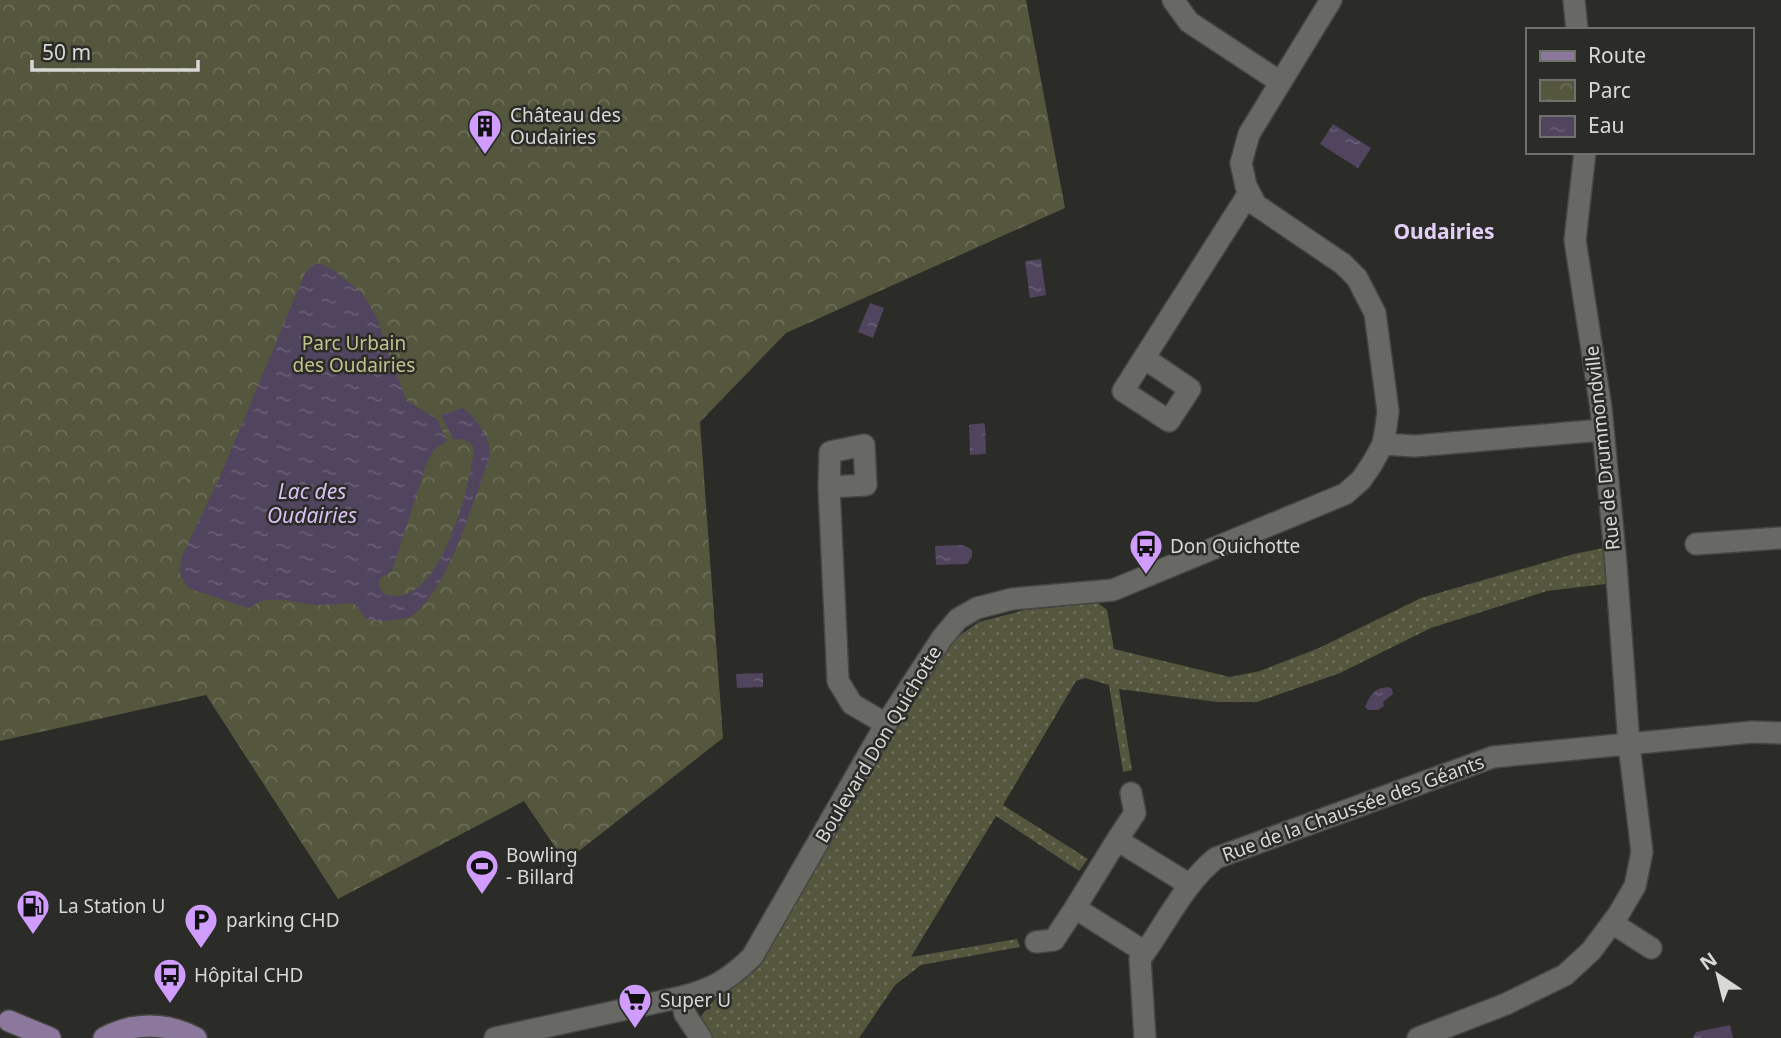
<svg xmlns="http://www.w3.org/2000/svg" width="1781" height="1038" font-family="'Noto Sans',sans-serif">
  <style>
    .grass { fill: url(#grass-dots) }
    .park { fill: url(#park-crowns) }
    .water { fill: url(#water-ripples) }
    .lines { fill: none; stroke-linecap: round; stroke-linejoin: round }
    .minor-casing { stroke: #464643; stroke-width: 24 }
    .major-casing { stroke: #464643; stroke-width: 24 }
    .minor { stroke: #686864; stroke-width: 21 }
    .major { stroke: #8c789d; stroke-width: 21 }
    .labels { text-anchor: middle; stroke-width: 5; stroke-linejoin: round; paint-order: stroke }
    .poi-label { font-size: 19px; fill: #d8d8d6; stroke: #2b2b27; text-anchor: start }
    .park-label { font-size: 19px; fill: #c1c48a; stroke: #2b2b27 }
    .street-label { font-size: 19px; fill: #d8d8d6; stroke: #2b2b27 }
    .neighbourhood-label { font-size: 21px; font-weight: bold; fill: #e3cef7; stroke: #2b2b27 }
    .water-label { font-size: 21px; font-style: italic; fill: #dac0f4; stroke: #2b2b27 }
  </style>
  <defs>
    <pattern id="grass-dots" width="8" height="8" patternUnits="userSpaceOnUse" patternTransform="scale(1.75)"><rect width="8" height="8" fill="#55563e"/><path d="M2 2h.1M6 6h.1" fill="none" stroke="#6d6e59" stroke-width="1.8" stroke-linecap="round"/></pattern>
    <pattern id="park-crowns" width="20" height="18" patternUnits="userSpaceOnUse" patternTransform="scale(1.75)"><rect width="20" height="18" fill="#55563e"/><path d="M2 6a3 3 0 1 1 6 0M12 15a3 3 0 1 1 6 0" fill="none" stroke="#6d6e59"/></pattern>
    <pattern id="water-ripples" width="26" height="14" patternUnits="userSpaceOnUse" patternTransform="scale(1.75)"><rect width="26" height="14" fill="#51445e"/><path d="M2 4q2-2 4 0t4 0M15 11q2-2 4 0t4 0" fill="none" stroke="#695e74"/></pattern>
  </defs>
  <rect width="100%" height="100%" fill="#2b2b27"/>
  <path class="grass" d="M1603 548 1606 584 1547 591 1431 628 1340 673 1257 702H1217L1119 689 1132 770 1123 772 1109 685 1085 678 1076 681 1003 805 1088 859 1079 871 996 816 911 957 1017 939 1020 947 921 965 895 985 859 1038H708L701 1016 716 998 743 979 831 841 899 724 953 640 979 622 1025 610 1098 603 1107 610 1114 649 1230 677 1260 671 1319 648 1421 598 1574 554Z"/>
  <path class="park" d="M0 0H1026L1065 208 786 333 700 422 723 738 565 862 524 801 338 899 206 695 0 741Z"/>
  <path class="water" d="M1333 124 1371 148 1358 168 1320 144Z
    M1041 259 1046 295 1030 298 1025 261Z
    M314 264H322L333 270 362 293 378 320 387 350 407 401 437 419 447 441 437 447 428 459 392 571 379 579V586L383 593C437 618 471 485 474 448 469 439 463 439 453 439L441 415 463 408C477 419 493 440 489 459 472 503 449 591 409 618L383 621 366 619 354 603C343 603 331 605 320 605 298 605 267 591 250 608L245 607 188 588 179 572 183 554 219 479 305 273Z
    M870 303 884 308 873 338 858 332Z
    M983 423 985 425 986 454 970 455 969 425Z
    M963 545 972 550V557L967 564 936 565 935 546Z
    M763 673V687L737 688 736 674Z
    M1388 687 1392 689 1393 694 1383 702 1384 706 1378 710H1368L1365 707C1370 695 1374 688 1388 687Z
    M1730 1025 1733 1038H1693L1696 1032Z"/>
  <g class="lines">
    <defs>
      <path id="minor" d="M1173 0 1189 22 1280 82
        M1574 0 1577 30
        M1144 358 1190 389 1169 421 1123 391 1249 193
        M1383 444 1415 446 1602 430
        M829 487 866 485 864 445 830 452 829 487 838 681 852 704 886 724
        M1696 544 1781 538
        M1117 840 1135 813 1131 793
        M1190 885 1117 840 1075 908 1145 952C1167 921 1186 882 1216 858L1493 757 1752 732 1781 733
        M1612 923 1651 948
        M1036 942 1054 940 1075 908
        M1145 952 1140 959 1145 1038
        M681 997 685 1014 701 1038
        M495 1038 681 997C713 989 728 980 752 957L886 724 942 638 958 619 977 608 1012 599 1113 590 1345 494 1361 480 1372 464 1383 444 1386 427 1388 411 1375 313 1357 278 1343 264 1256 205 1246 186 1241 163 1249 134 1331 0
        M1418 1038 1506 1004 1565 975 1591 951 1618 915 1635 886 1642 852 1629 745 1616 564 1601 408 1575 240 1585 152"/>
      <path id="major" d="M9 1021 50 1038
        M104 1038C133 1022 166 1022 196 1038"/>
    </defs>
    <use href="#minor" class="minor-casing"/>
    <use href="#major" class="major-casing"/>
    <use href="#minor" class="minor"/>
    <use href="#major" class="major"/>
  </g>
  <defs>
    <symbol id="building-pin" viewBox="-11 -11 22 30"><path d="M0 17L-7.5 6A9.5 9.5 0 1 1 7.5 6Z" fill="#d09dfe" stroke="#2b2b27"/><path d="M-4-6H4V6H1V3H-1V6H-4ZM-2.5-4.3h1.7v1.8h-1.7ZM.8-4.3h1.7v1.8H.8ZM-2.5-1h1.7V.8h-1.7ZM.8-1h1.7V.8H.8Z" fill="#111"/></symbol>
    <symbol id="bus-pin" viewBox="-11 -11 22 30"><path d="M0 17L-7.5 6A9.5 9.5 0 1 1 7.5 6Z" fill="#d09dfe" stroke="#2b2b27"/><path d="M-5-6H5V4H4V6H2V4H-2V6H-4V4H-5ZM-3.5-4V0h7V-4ZM-3.5 1.2v1.5H-2V1.2ZM2 1.2v1.5H3.5V1.2Z" fill="#111"/></symbol>
    <symbol id="stadium-pin" viewBox="-11 -11 22 30"><path d="M0 17L-7.5 6A9.5 9.5 0 1 1 7.5 6Z" fill="#d09dfe" stroke="#2b2b27"/><path d="M0-5a6.5 5 0 1 0 0 10a6.5 5 0 1 0 0-10ZM-3.5-1.8h7v3.6h-7Z" fill="#111"/></symbol>
    <symbol id="fuel-pin" viewBox="-11 -11 22 30"><path d="M0 17L-7.5 6A9.5 9.5 0 1 1 7.5 6Z" fill="#d09dfe" stroke="#2b2b27"/><path d="M-5.5-6h7V0h2V4h1.3V-2.5L3-4.5l.8-.8L6-3V5H2.5V1h-1V6h-7ZM-4.2-4.7v3.2H.2V-4.7Z" fill="#111"/></symbol>
    <symbol id="parking-pin" viewBox="-11 -11 22 30"><path d="M0 17L-7.5 6A9.5 9.5 0 1 1 7.5 6Z" fill="#d09dfe" stroke="#2b2b27"/><path d="M-3.5-5.5H1a3.5 3.5 0 0 1 0 7H-1V5.5H-3.5ZM-1-3.4V-.6H.8a1.4 1.4 0 0 0 0-2.8Z" fill="#111"/></symbol>
    <symbol id="supermarket-pin" viewBox="-11 -11 22 30"><path d="M0 17L-7.5 6A9.5 9.5 0 1 1 7.5 6Z" fill="#d09dfe" stroke="#2b2b27"/><path d="M-6-5.5h2.5l.6 2H6L4.5 2H-2.5L-4.4-4H-6ZM-1.5 3.2a1.3 1.3 0 1 0 .1 0ZM3 3.2a1.3 1.3 0 1 0 .1 0Z" fill="#111"/></symbol>
  </defs>
  <g fill-rule="evenodd">
    <use href="#building-pin" x="466" y="107" width="38" height="52"/>
    <use href="#bus-pin" x="1127" y="527" width="38" height="52"/>
    <use href="#stadium-pin" x="463" y="847" width="38" height="52"/>
    <use href="#fuel-pin" x="14" y="887" width="38" height="52"/>
    <use href="#parking-pin" x="182" y="901" width="38" height="52"/>
    <use href="#bus-pin" x="151" y="956" width="38" height="52"/>
    <use href="#supermarket-pin" x="616" y="981" width="38" height="52"/>
  </g>
  <g class="labels">
    <g class="poi-label">
      <text x="510" y="122">Château des<tspan x="510" dy="22">Oudairies</tspan></text>
      <text x="1170" y="553">Don Quichotte</text>
      <text x="506" y="862">Bowling<tspan x="506" dy="22">- Billard</tspan></text>
      <text x="58" y="913">La Station U</text>
      <text x="226" y="927">parking CHD</text>
      <text x="194" y="982">Hôpital CHD</text>
      <text x="660" y="1007">Super U</text>
    </g>
    <g class="park-label">
      <text x="354" y="350">Parc Urbain<tspan x="354" dy="22">des Oudairies</tspan></text>
    </g>
    <g class="street-label">
      <text transform="translate(1602 448) rotate(-96)" y="7">Rue de Drummondville</text>
      <text transform="translate(878 744) rotate(-59)" y="7">Boulevard Don Quichotte</text>
      <text transform="translate(1353 808) rotate(-20)" y="7">Rue de la Chaussée des Géants</text>
    </g>
    <g class="neighbourhood-label">
      <text x="1444" y="239">Oudairies</text>
    </g>
    <g class="water-label">
      <text x="312" y="499">Lac des<tspan x="312" dy="24">Oudairies</tspan></text>
    </g>
  </g>
  <rect x="1526" y="28" width="228" height="126" fill="#2b2b27" stroke="#70706d" stroke-width="2"/>
  <rect x="1540" y="51" width="35" height="10" fill="#8c789d" stroke="#70706d" stroke-width="2"/>
  <text x="1588" y="63" font-size="21" fill="#d8d8d6">Route</text>
  <rect x="1540" y="80" width="35" height="21" fill="url(#park-crowns)" stroke="#70706d" stroke-width="2"/>
  <text x="1588" y="98" font-size="21" fill="#d8d8d6">Parc</text>
  <rect x="1540" y="116" width="35" height="21" fill="url(#water-ripples)" stroke="#70706d" stroke-width="2"/>
  <text x="1588" y="133" font-size="21" fill="#d8d8d6">Eau</text>
  <g transform="translate(1718 975) rotate(325)" stroke="#2b2b27" stroke-width="5" paint-order="stroke">
  <path d="M0-5L12 26L0 18L-12 26Z" fill="#d8d8d6"/>
  <text y="-10" font-size="19" font-weight="bold" text-anchor="middle" fill="#d8d8d6">N</text>
  </g>
  <path d="M32 60v10h166v-10" fill="none" stroke="#d8d8d6" stroke-width="3.5"/>
  <text x="42" y="60" font-size="21" fill="#d8d8d6" stroke="#2b2b27" stroke-width="5" paint-order="stroke">50 m</text>
</svg>
